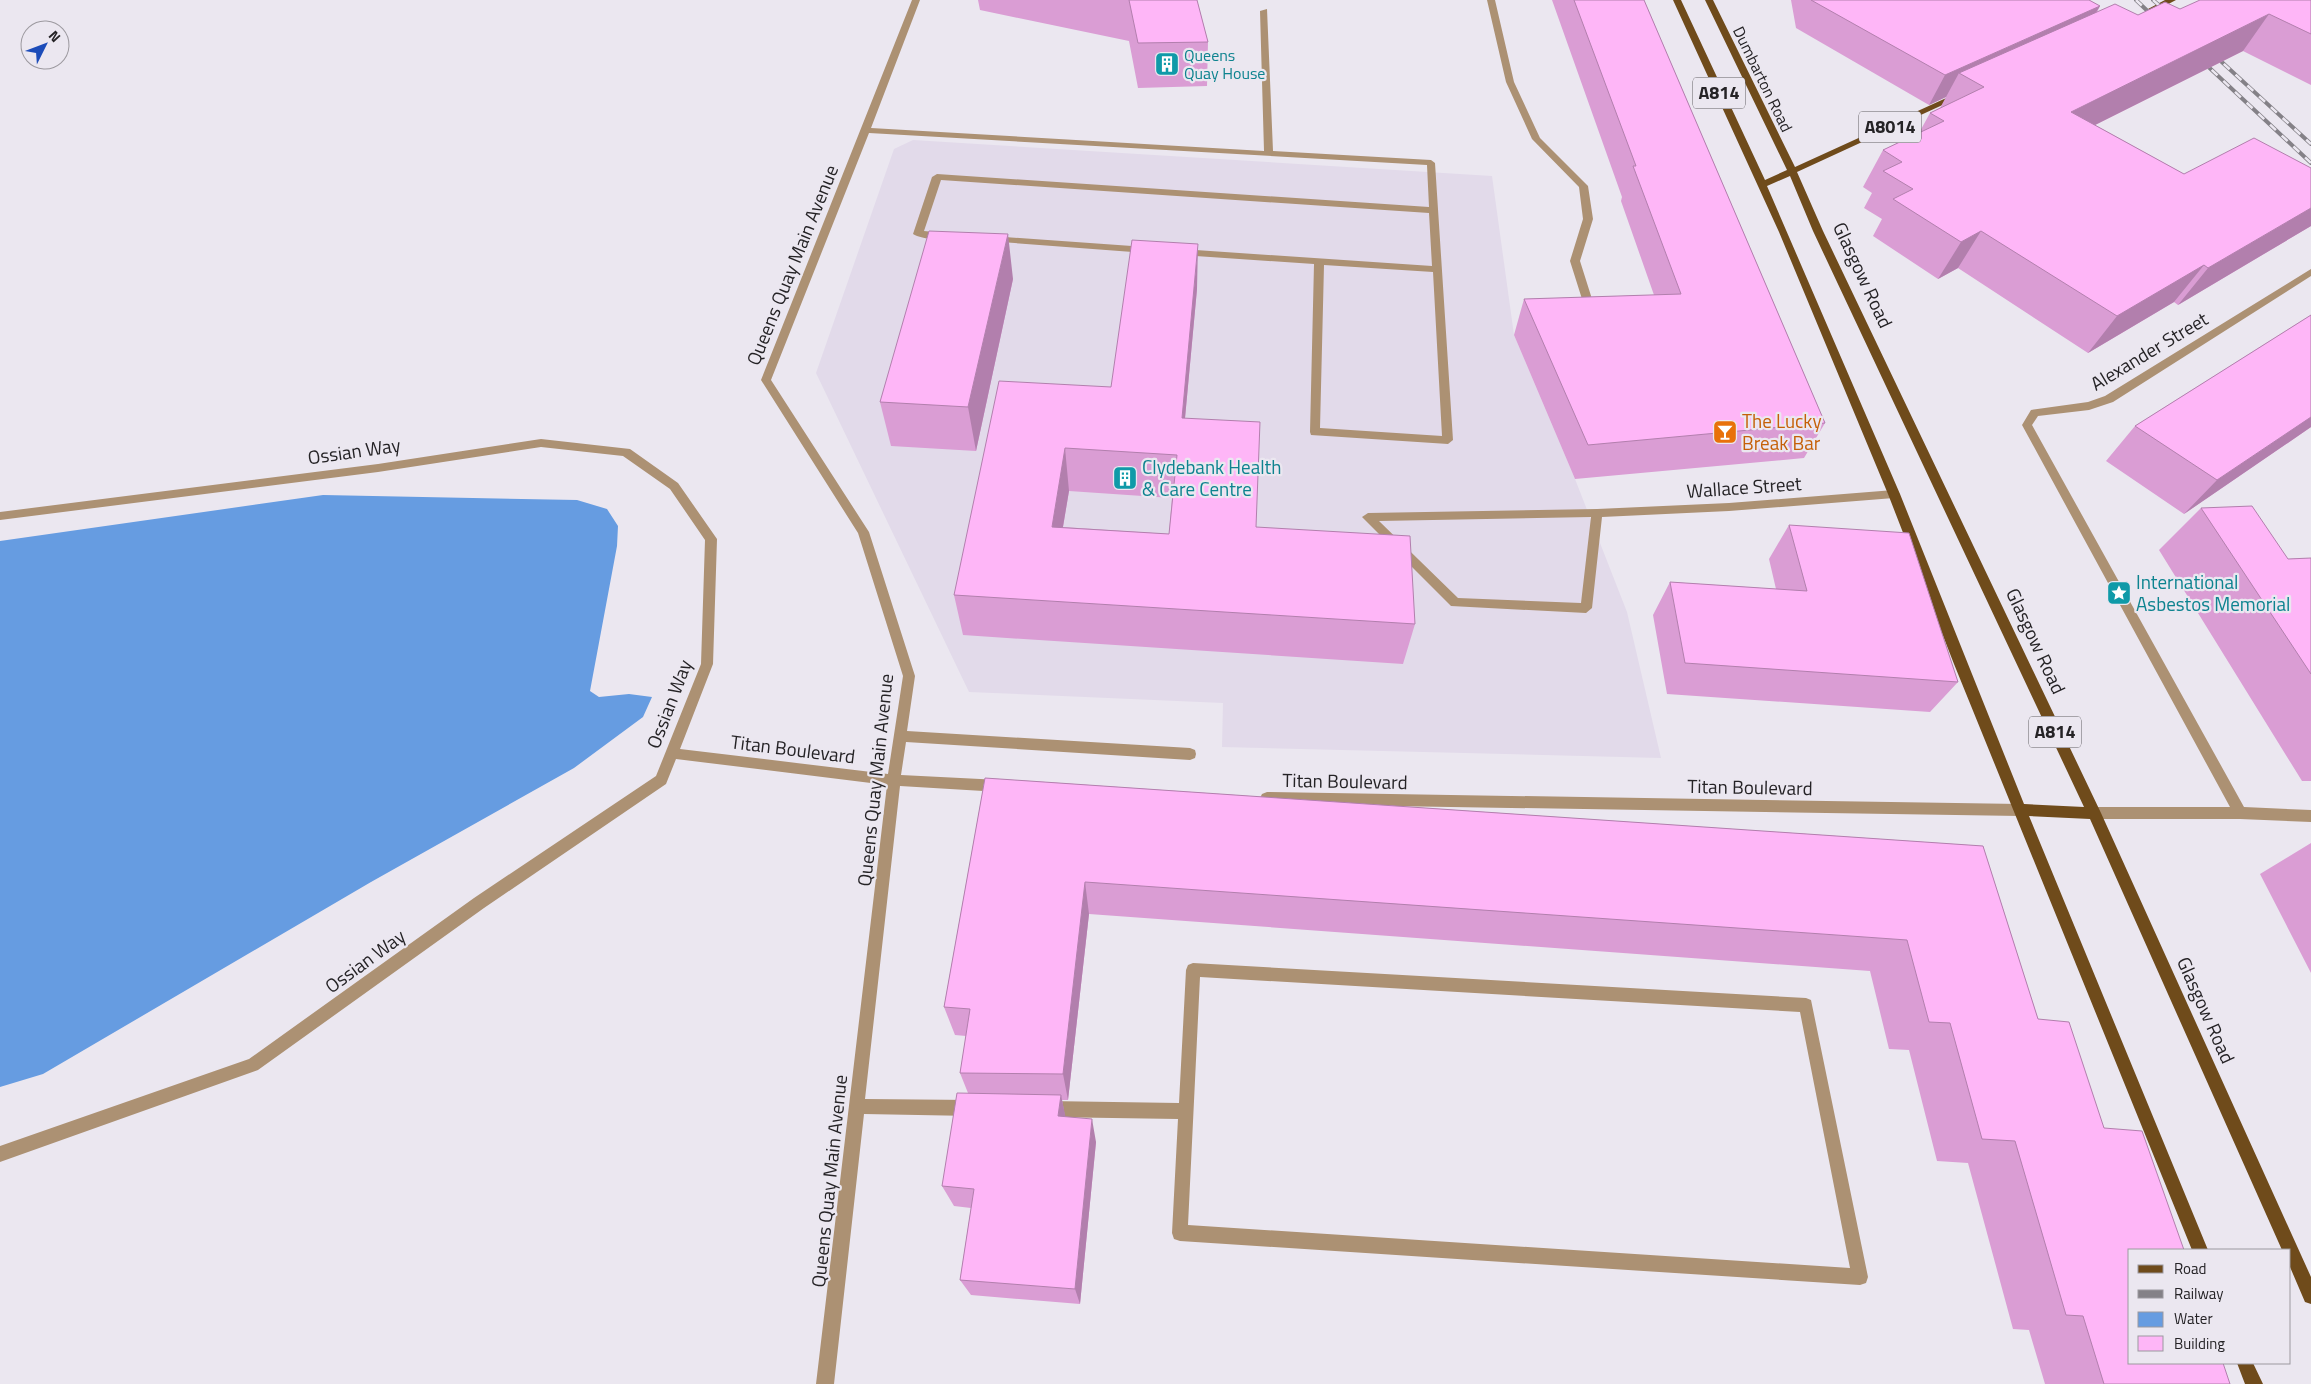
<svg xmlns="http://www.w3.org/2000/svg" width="2311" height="1384" font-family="'Titillium Web',sans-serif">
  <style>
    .built { fill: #e2daea }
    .water { fill: #669ce1 }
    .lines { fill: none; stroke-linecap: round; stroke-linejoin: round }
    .minor { fill: #ac9173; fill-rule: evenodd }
    .major { fill: #6f4b1b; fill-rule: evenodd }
    .rail-casing { stroke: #848187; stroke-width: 4 }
    .rail { stroke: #ebe7f0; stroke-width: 2.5; stroke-dasharray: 8; stroke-linecap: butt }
    .wall { fill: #da9dd4; fill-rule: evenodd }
    .shaded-wall { fill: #b27fad }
    .building { fill: #feb6f7; stroke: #b27fad; fill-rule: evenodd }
    .labels { text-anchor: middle; stroke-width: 4.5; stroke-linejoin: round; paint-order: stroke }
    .far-culture-label { font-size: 16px; fill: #0d838f; stroke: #ebe7f0; text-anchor: start }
    .far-street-label { font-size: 16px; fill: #252326; stroke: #ebe7f0 }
    .shield { fill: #ebe7f0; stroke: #605e63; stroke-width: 1 }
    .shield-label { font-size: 18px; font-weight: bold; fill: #252326 }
    .street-label { font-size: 19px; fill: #252326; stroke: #ebe7f0 }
    .food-label { font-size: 19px; fill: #c56008; stroke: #ebe7f0; text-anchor: start }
    .culture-label { font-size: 19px; fill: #0d838f; stroke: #ebe7f0; text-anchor: start }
  </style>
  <rect width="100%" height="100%" fill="#ebe7f0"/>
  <path class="built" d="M913 140 1492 176 1514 335 1575 479 1627 612 1661 758 1222 747 1223 703 969 692 816 373 894 149Z"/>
  <path class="water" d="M323 495 577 500 607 509 618 526 617 546 590 691 599 697 629 694 652 697 643 717 574 768 371 882 43 1074 0 1087V541Z"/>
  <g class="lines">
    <path class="minor" d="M912 0H920L871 128 1264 151 1260 11 1267 9 1273 151 1431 160 1435 163 1453 440 1448 444 1311 435 1310 432 1314 264 1181 255 1176 252 1181 249 1432 266 1429 213 941 180 924 231 944 233 949 236C942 241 920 239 913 234L932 177 937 174 1429 207 1427 165 869 133 771 380 869 532 915 676 907 731 1190 748 1195 750 1196 754 1195 758 1190 760 906 742 901 775 1000 780 1005 782 1007 786 1005 790 1000 792 900 786 865 1099 972 1100 977 1103 980 1108 977 1113 972 1116 864 1114 834 1384H816L887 785 676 759 666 784 484 908 258 1070 0 1162V1146L249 1059 474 898 656 776 701 664 705 540 670 489 623 456 541 447 378 472 0 520V512L378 464 541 439 630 449 678 483 717 539 713 664 680 749 888 774 903 676 858 533 761 380ZM1324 265 1433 272 1442 436 1320 428Z
      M1487 0H1495L1514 82 1540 138 1588 186 1593 219 1580 261 1592 299 1590 301H1584L1582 299 1570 261 1583 219 1579 187 1532 139 1506 82Z
      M991 236 1146 247 1151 250 1146 253 988 241 986 239Z
      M2311 269V276L2113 402 2089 410 2038 416 2032 425 2244 807 2311 810V822L2240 819H2094L2089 817 2087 813 2089 809 2094 807H2230L2022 425 2031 410 2088 402 2105 396Z
      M1894 490 1900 494 1894 498 1729 511 1602 517 1592 608 1586 613 1451 606 1362 517 1368 513 1597 509 1729 503ZM1591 517 1581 603 1458 598 1379 521Z
      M1267 792 2020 804 2025 806 2027 810 2025 814 2020 816 1267 804 1262 802 1260 798 1262 794Z
      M1193 963 1806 998 1811 1000 1868 1277 1866 1283 1860 1285 1180 1241 1174 1239 1172 1233 1178 1119 1047 1117 1042 1114 1039 1109 1042 1104 1047 1101 1179 1103 1186 970 1188 965ZM1200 977 1800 1012 1850 1268 1188 1225Z"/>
    <path class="major" d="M1673 0H1681L1765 180 1787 170 1705 0H1713L1795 167 1955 94 1962 96 1797 172 1823 231 2101 813 2311 1277V1304L2305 1302 2290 1267V1250H2282L2090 819 2029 816 2208 1250H2192L1954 664 1888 494 1779 232ZM1790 176 1813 231 2084 807 2024 804 1900 494 1767 186Z
      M2165 0H2176L2155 11 2148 9Z
      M2237 1363H2253L2263 1384H2245Z"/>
    <defs>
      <path id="rail" d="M2136 0 2157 20
        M2153 0 2169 14
        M2212 53 2311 144
        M2200 59 2311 163"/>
    </defs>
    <use href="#rail" class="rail-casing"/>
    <use href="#rail" class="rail"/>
  </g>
  <path class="wall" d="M978 0H1197L1208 42 1207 86 1138 88 1129 41 980 10Z
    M1552 0H1644L1825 423 1804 458 1575 479 1514 335 1524 299 1654 295 1621 201 1622 197Z
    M1791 0H2089L2100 6 2097 12 2138 15 2180 9 2311 0V85L2243 51 2095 125 2184 174 2311 168V226L2178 305 2174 302 2088 353 1958 268 1938 279 1873 236 1882 219 1864 208 1872 193 1863 187 1883 150 1919 133 1930 113 1940 108 1946 97 1929 105 1796 28Z
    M1013 279 976 451 891 446 880 402Z
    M1197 289 1185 418 1256 527 1415 624 1403 664 963 635 954 595 1111 387ZM1069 491 1172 498 1169 534 1063 527Z
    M2311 315V427L2184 514 2106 461 2135 426Z
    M2201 508 2288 559 2311 558V781H2302L2159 550Z
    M1789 525 1958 682 1930 712 1667 694 1653 615 1670 582 1776 589 1769 559Z
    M985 778 1983 846 2038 1019 2104 1128 2230 1384H2045L2029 1330 2013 1329 1968 1163 1937 1161 1909 1050 1889 1049 1870 971 1089 914 1068 1100H1062L1065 1117 1096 1142 1080 1304 971 1295 960 1280 971 1208 954 1206 942 1186 968 1093 960 1073 966 1036 955 1035 944 1007Z
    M2311 843V973L2260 874Z"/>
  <path class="shaded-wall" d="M2100 6 2082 35 1959 73 1946 97 1929 105 1945 75Z
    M2269 14 2243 51 2047 149 2071 112Z
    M2311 208V226L2178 305 2208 268Z
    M1981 231 1958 268 1938 279 1961 242Z
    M1008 234 1013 279 976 451 968 407Z
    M1198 244 1197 289 1181 461 1182 418Z
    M2204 265 2174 302 2088 353 2117 316Z
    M2311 417V427L2184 514 2217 480Z
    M1065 448 1069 491 1056 568 1052 527Z
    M1085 882 1089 914 1068 1100 1063 1074Z
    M1061 1095 1066 1119 1058 1116Z
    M1092 1119 1096 1142 1080 1304 1075 1289Z"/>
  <path class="building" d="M1129 0H1197L1208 42 1138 43Z
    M1574 0H1644L1825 423 1588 445 1524 299 1681 294 1633 166H1636Z
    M1811 0H2089L2100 6 1945 75Z
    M2200 0H2311V34L2269 14 2071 112 2184 174 2254 138 2311 168V208L2208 268 2204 265 2117 316 1981 231 1961 242 1893 199 1913 189 1883 171 1902 162 1883 150 1944 121 1930 113 1984 87 1959 73 2115 4 2138 15 2165 2 2180 9Z
    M929 231 1008 234 968 407 880 402Z
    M1132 240 1198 244 1182 418 1260 422 1256 527 1410 536 1415 624 954 595 999 381 1111 387ZM1065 448 1177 455 1169 534 1052 527Z
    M2311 315V417L2217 480 2135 426Z
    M2252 506 2288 559 2311 558V674L2201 508Z
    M1789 525 1909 533 1958 682 1685 663 1670 582 1807 591Z
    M985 778 1983 846 2038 1019 2069 1022 2104 1128 2142 1131 2184 1250H2130V1363H2223L2230 1384H2104L2083 1316 2066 1315 2015 1141 1982 1139 1950 1023 1929 1022 1907 940 1085 882 1063 1074 960 1073 970 1009 944 1007Z
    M957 1093 1061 1095 1058 1116 1092 1119 1075 1289 960 1280 974 1189 942 1186Z"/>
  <defs>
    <symbol id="building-square" viewBox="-11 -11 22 22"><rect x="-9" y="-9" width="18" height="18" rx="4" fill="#0f9aa8" stroke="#ebe7f0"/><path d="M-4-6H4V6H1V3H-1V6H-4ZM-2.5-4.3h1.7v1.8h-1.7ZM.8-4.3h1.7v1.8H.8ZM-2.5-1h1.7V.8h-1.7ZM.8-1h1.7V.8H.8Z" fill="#fff"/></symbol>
    <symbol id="bar-square" viewBox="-11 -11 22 22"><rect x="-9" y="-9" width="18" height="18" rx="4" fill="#e8710a" stroke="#ebe7f0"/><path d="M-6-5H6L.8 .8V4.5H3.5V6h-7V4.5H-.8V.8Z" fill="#fff"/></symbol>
    <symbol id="sight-square" viewBox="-11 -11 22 22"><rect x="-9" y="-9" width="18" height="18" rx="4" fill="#0f9aa8" stroke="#ebe7f0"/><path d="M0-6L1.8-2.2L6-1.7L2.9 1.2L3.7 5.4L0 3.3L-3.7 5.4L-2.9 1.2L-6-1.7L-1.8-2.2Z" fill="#fff"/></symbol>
  </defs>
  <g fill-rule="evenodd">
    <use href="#building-square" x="1153" y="50" width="28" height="28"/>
    <use href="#bar-square" x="1711" y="418" width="28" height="28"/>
    <use href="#building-square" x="1111" y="464" width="28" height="28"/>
    <use href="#sight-square" x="2105" y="579" width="28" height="28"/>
  </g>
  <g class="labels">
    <g class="far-culture-label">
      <text x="1184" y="61">Queens<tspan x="1184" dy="18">Quay House</tspan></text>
    </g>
    <g class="far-street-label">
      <text transform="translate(1763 79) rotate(64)" y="6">Dumbarton Road</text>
    </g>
    <g class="shield">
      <rect x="1693" y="77.5" width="52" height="31" rx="4"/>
      <rect x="1859" y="111.5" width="62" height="31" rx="4"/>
      <rect x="2029" y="716.5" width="52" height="31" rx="4"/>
    </g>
    <g class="shield-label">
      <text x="1719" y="99">A814</text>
      <text x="1890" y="133">A8014</text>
      <text x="2055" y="738">A814</text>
    </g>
    <g class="street-label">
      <text transform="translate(792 265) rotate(-68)" y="7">Queens Quay Main Avenue</text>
      <text transform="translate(1863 275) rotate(65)" y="7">Glasgow Road</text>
      <text transform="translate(2149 351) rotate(-31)" y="7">Alexander Street</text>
      <text transform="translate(354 451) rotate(-8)" y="7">Ossian Way</text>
      <text transform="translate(1744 487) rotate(-4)" y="7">Wallace Street</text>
      <text transform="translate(2036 641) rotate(65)" y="7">Glasgow Road</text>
      <text transform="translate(669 704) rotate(-69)" y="7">Ossian Way</text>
      <text transform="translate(793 749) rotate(7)" y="7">Titan Boulevard</text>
      <text transform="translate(875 780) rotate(-84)" y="7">Queens Quay Main Avenue</text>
      <text transform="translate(1345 781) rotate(1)" y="7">Titan Boulevard</text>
      <text transform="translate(1750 787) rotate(1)" y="7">Titan Boulevard</text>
      <text transform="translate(365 961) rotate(-36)" y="7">Ossian Way</text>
      <text transform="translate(2206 1010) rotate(66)" y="7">Glasgow Road</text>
      <text transform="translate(829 1181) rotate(-84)" y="7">Queens Quay Main Avenue</text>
    </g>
    <g class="food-label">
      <text x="1742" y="428">The Lucky<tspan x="1742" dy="22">Break Bar</tspan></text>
    </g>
    <g class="culture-label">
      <text x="1142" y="474">Clydebank Health<tspan x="1142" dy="22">&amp; Care Centre</tspan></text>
      <text x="2136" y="589">International<tspan x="2136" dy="22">Asbestos Memorial</tspan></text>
    </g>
  </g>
  <rect x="2128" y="1249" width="162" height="115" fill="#ebe7f0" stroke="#9c999f"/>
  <rect x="2138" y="1265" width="25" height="8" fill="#6f4b1b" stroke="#9c999f"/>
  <text x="2174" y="1274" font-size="15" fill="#252326">Road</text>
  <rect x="2138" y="1290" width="25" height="8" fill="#848187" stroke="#9c999f"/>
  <text x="2174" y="1299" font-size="15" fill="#252326">Railway</text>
  <rect x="2138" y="1312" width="25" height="15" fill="#669ce1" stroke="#9c999f"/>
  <text x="2174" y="1324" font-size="15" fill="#252326">Water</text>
  <rect x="2138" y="1336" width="25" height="15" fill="#feb6f7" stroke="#9c999f"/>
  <text x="2174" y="1349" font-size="15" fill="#252326">Building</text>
  <g transform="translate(45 45) rotate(48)"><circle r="24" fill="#ebe7f0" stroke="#9c999f"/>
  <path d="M0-4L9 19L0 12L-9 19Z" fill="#1c4cb9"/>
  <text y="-8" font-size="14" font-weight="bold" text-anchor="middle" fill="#252326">N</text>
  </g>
</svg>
